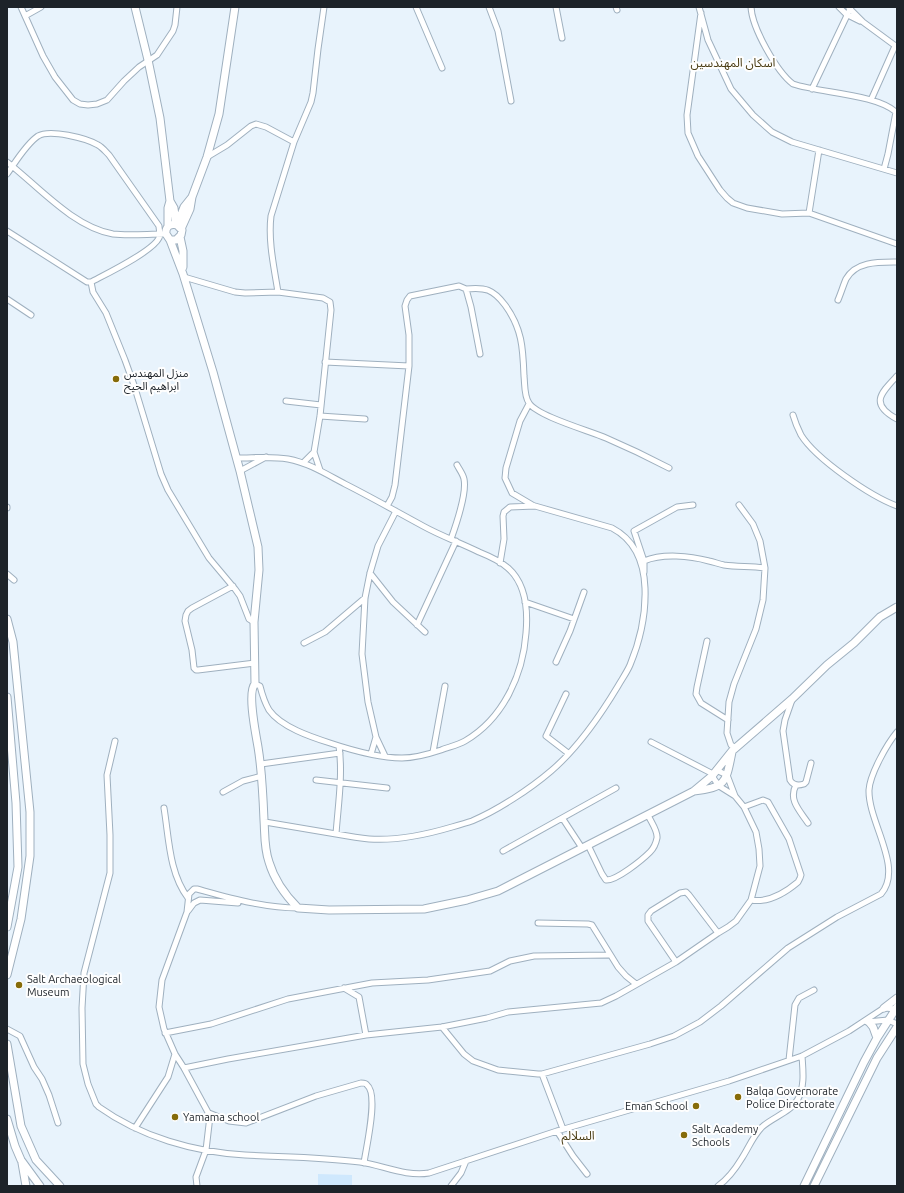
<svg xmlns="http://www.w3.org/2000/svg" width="904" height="1193" font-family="Ubuntu,'Noto Sans Arabic',sans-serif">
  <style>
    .built { fill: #cfe8fd }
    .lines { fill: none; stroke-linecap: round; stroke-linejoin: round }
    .street-casing { stroke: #9fb0bf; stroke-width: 7 }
    .secondary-casing { stroke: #9fb0bf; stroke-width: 9 }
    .street { stroke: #fff; stroke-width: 5 }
    .secondary { stroke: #fff; stroke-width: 7 }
    .poi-dot { fill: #866b08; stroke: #fefefe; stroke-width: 1.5 }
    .labels { text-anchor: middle; stroke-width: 4; stroke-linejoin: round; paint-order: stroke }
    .poi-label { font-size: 11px; fill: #1d2329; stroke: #fefefe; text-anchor: start }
    .neighbourhood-label { font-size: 12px; fill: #4a3d14; stroke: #fefefe }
  </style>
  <rect width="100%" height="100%" fill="#e8f3fc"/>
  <path class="built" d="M318 1174 352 1175V1186H318Z"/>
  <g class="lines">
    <defs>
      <path id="street" d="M21 7 43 56 55 77 73 100 80 104 88 105 97 104 107 100 124 81 139 67 157 55 173 31 175 25 177 7
        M416 7 442 68
        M489 7 498 31 511 101
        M556 7 562 38
        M616 7 617 10
        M699 7 708 40 731 89 753 115 772 132 792 142 897 173
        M751 7C752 28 777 72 793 84 820 93 876 94 896 112L888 154 884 169
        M839 7 846 14 860 21
        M849 8 863 22 897 47
        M701 13 687 115 688 133 698 156 720 190 727 198 733 203 747 208 782 214 809 213 897 244
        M25 16 41 7
        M812 89 851 7
        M871 100 895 46
        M207 157 227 145 251 126 256 124 266 127 294 142
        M7 162C38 186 73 227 113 234 128 236 148 234 163 234
        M7 174C15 163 26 144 38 136 50 129 86 138 98 145 102 147 105 151 109 155L159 226C159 230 161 234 159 238 152 252 106 274 91 282
        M809 213 819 150
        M7 231 87 282H91L93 292 106 313 125 360 134 385 161 474 168 490 209 558 235 589 240 596 249 619 254 622
        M184 277 235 292 245 293 278 292 323 298 330 302 331 310 320 416 314 452 320 470
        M466 289C485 287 493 289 505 305 522 328 523 348 524 376 525 385 524 396 529 403 537 416 590 431 606 438 627 447 648 457 669 468
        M278 292C274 267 268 241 271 216L294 142 311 102 313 93 318 49 324 7
        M7 299 31 315
        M838 300C841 293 843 286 846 279 856 261 879 262 897 262
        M325 362 409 366
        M897 376C881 393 869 404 897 419
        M286 401 321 405
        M529 404 520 421 506 468 505 478 512 493 534 506
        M793 415C795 422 798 429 801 435 816 459 870 496 897 506
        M320 416 365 419
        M237 458C254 458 271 456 288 459 309 463 326 474 345 484 371 497 397 512 423 526 441 536 461 543 479 552 489 556 500 561 508 568 526 584 528 611 526 633 523 675 503 719 465 741 458 745 449 747 441 750 429 754 414 758 402 758 379 758 351 750 330 743 311 737 281 727 269 710 265 703 262 694 260 686L255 684
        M303 463 314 452
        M240 471 266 457
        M739 505 753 524 760 541 765 568
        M387 506 392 497 395 485 409 366V335L405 306 407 300 410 296 459 286 466 289 471 307 480 354
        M7 507V508
        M451 539C456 525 467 493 464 479 463 474 459 469 457 465
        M644 561C663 553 690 556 709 561 714 562 719 564 724 565 737 567 751 566 765 568L763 600 756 629 734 684 729 702 727 733 731 745 736 748
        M644 572V561L634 531 677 507 693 505
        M370 573 393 602 425 632
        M7 574 14 580
        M233 586 192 608 188 611 186 615 185 621 192 650 194 668 196 670H198L255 663
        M525 602 574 619
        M417 625 456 541
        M707 641 697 687 696 694 701 703 728 720
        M304 643 325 632 365 598
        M556 662 570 631 584 592
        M566 694 546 736 568 753
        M792 700 785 720 783 731 790 780C793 785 798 786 804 784L806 782 811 763
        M115 741 107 775 110 835V873L84 973 82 1008 83 1064 88 1084 96 1104 99 1107C141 1137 194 1152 245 1155 283 1157 322 1157 360 1162 382 1165 406 1177 429 1173L557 1131 729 1081 802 1056 849 1031 884 1008 897 1009
        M651 742 713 774
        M433 752 445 686
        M371 754 376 737
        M385 756 376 737 368 702 362 654 365 598 370 573 378 546 396 511
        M261 764 340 753
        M716 770 727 775 735 796
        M316 780 387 788
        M796 785C788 800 800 811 808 823
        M223 792 243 781 262 776
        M744 807 763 800 768 802 789 839 801 875 800 878 798 882C785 893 768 903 751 900
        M164 808C169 838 169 873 188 898
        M563 819 582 848
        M265 822C288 826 312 830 336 834 347 836 358 838 369 839 397 841 425 835 452 827 459 825 466 823 472 821 498 810 530 789 551 771 578 748 600 716 618 686 622 679 627 672 630 665 640 641 646 614 645 588 644 563 635 540 612 528L535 506 510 507 504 512 503 516 504 539 500 563
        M336 834C338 806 343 775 339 746
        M588 845 602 874 606 880C616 881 642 860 650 852 653 849 656 843 657 838 658 831 651 822 648 815
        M503 851 616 788
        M188 911 194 903 200 900 238 903
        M538 923 588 924 592 925 618 967 626 976 636 984
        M676 962 648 921V915L651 911 680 893 686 892 689 895 718 933
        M344 988 359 997 366 1035
        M867 1022 888 1020 897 1024
        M442 1027 464 1054 473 1061 498 1070 538 1074H542L650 1044 674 1036 700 1022 721 1006 788 948 837 917 881 894C904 868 868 822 869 790 870 774 887 744 897 732
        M7 1029 20 1036 34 1067 42 1079 49 1095 58 1123
        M165 1033 211 1024 288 999 372 983 428 980 490 971 510 961 534 956 609 955
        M789 1060 795 1005 799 998 814 990
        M184 1068 228 1059 366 1035 442 1027 487 1018 508 1012 601 1003 616 996 676 962 718 933 728 927 736 921 751 900 760 866 759 849 756 832 744 807 735 796 719 786 712 776
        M542 1074 563 1129
        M209 1113 229 1121 246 1123 316 1096 361 1083C363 1083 366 1083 367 1085 379 1094 366 1148 364 1163
        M135 1128 168 1077 175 1054
        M557 1131 573 1156 587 1174
        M197 1186 196 1177 206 1150 210 1116 184 1068 175 1054 164 1029 159 1007 162 980 187 912 189 894 194 889H197C230 898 264 908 298 908
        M451 1186 461 1173 466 1161
        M718 1186C728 1179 736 1168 742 1158 749 1147 753 1136 762 1127 773 1117 791 1112 798 1099 805 1085 803 1071 802 1056"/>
      <path id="secondary" d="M135 7 148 60 160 118 170 201 168 208V226
        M170 201 174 208 176 224
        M177 225 184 207 192 197
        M181 229 190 209 192 197 207 157 219 114 235 7
        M180 237 183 251V267
        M170 240H176L181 235 182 230 177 225C170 223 165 227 166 234L170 240 183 274 213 372 240 471 258 547 259 570 254 622 255 684C247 692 256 735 258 747 262 771 263 795 264 820 265 834 264 848 269 862 274 879 285 895 298 908L329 910 424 909 467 900 498 891 694 791 712 776 732 751 792 699 827 665 854 643 880 617 897 607
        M7 619 13 642 30 812V856L21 919 7 975
        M7 697 16 803 18 867 7 927
        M694 791C727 788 726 781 732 752
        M884 1008 897 998
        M869 1022 873 1027 877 1038
        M7 1044 21 1126 36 1160 60 1186
        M7 1119 15 1146 21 1160 40 1186
        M22 1163 26 1186
        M804 1186 864 1062 877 1038 897 1007
        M814 1186 877 1058 897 1027"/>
    </defs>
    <use href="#street" class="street-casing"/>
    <use href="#secondary" class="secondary-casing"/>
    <use href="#street" class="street"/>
    <use href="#secondary" class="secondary"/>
  </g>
  <g class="poi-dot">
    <circle cx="116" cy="379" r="4"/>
    <circle cx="19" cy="985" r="4"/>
    <circle cx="738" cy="1097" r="4"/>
    <circle cx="696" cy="1106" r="4"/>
    <circle cx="175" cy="1117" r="4"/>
    <circle cx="684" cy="1135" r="4"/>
  </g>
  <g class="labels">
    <g class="poi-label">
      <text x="124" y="377">منزل المهندس<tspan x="124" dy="13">ابراهيم الحيح</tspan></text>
      <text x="27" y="983">Salt Archaeological<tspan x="27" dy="13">Museum</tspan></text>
      <text x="746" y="1095">Balqa Governorate<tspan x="746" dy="13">Police Directorate</tspan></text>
      <text x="688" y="1110" text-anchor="end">Eman School</text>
      <text x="183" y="1121">Yamama school</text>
      <text x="692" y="1133">Salt Academy<tspan x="692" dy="13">Schools</tspan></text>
    </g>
    <g class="neighbourhood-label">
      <text x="733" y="67">اسكان المهندسين</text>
      <text x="578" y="1140">السلالم</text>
    </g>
  </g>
  <rect width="904" height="1193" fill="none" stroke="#1d2329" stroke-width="16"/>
</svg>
